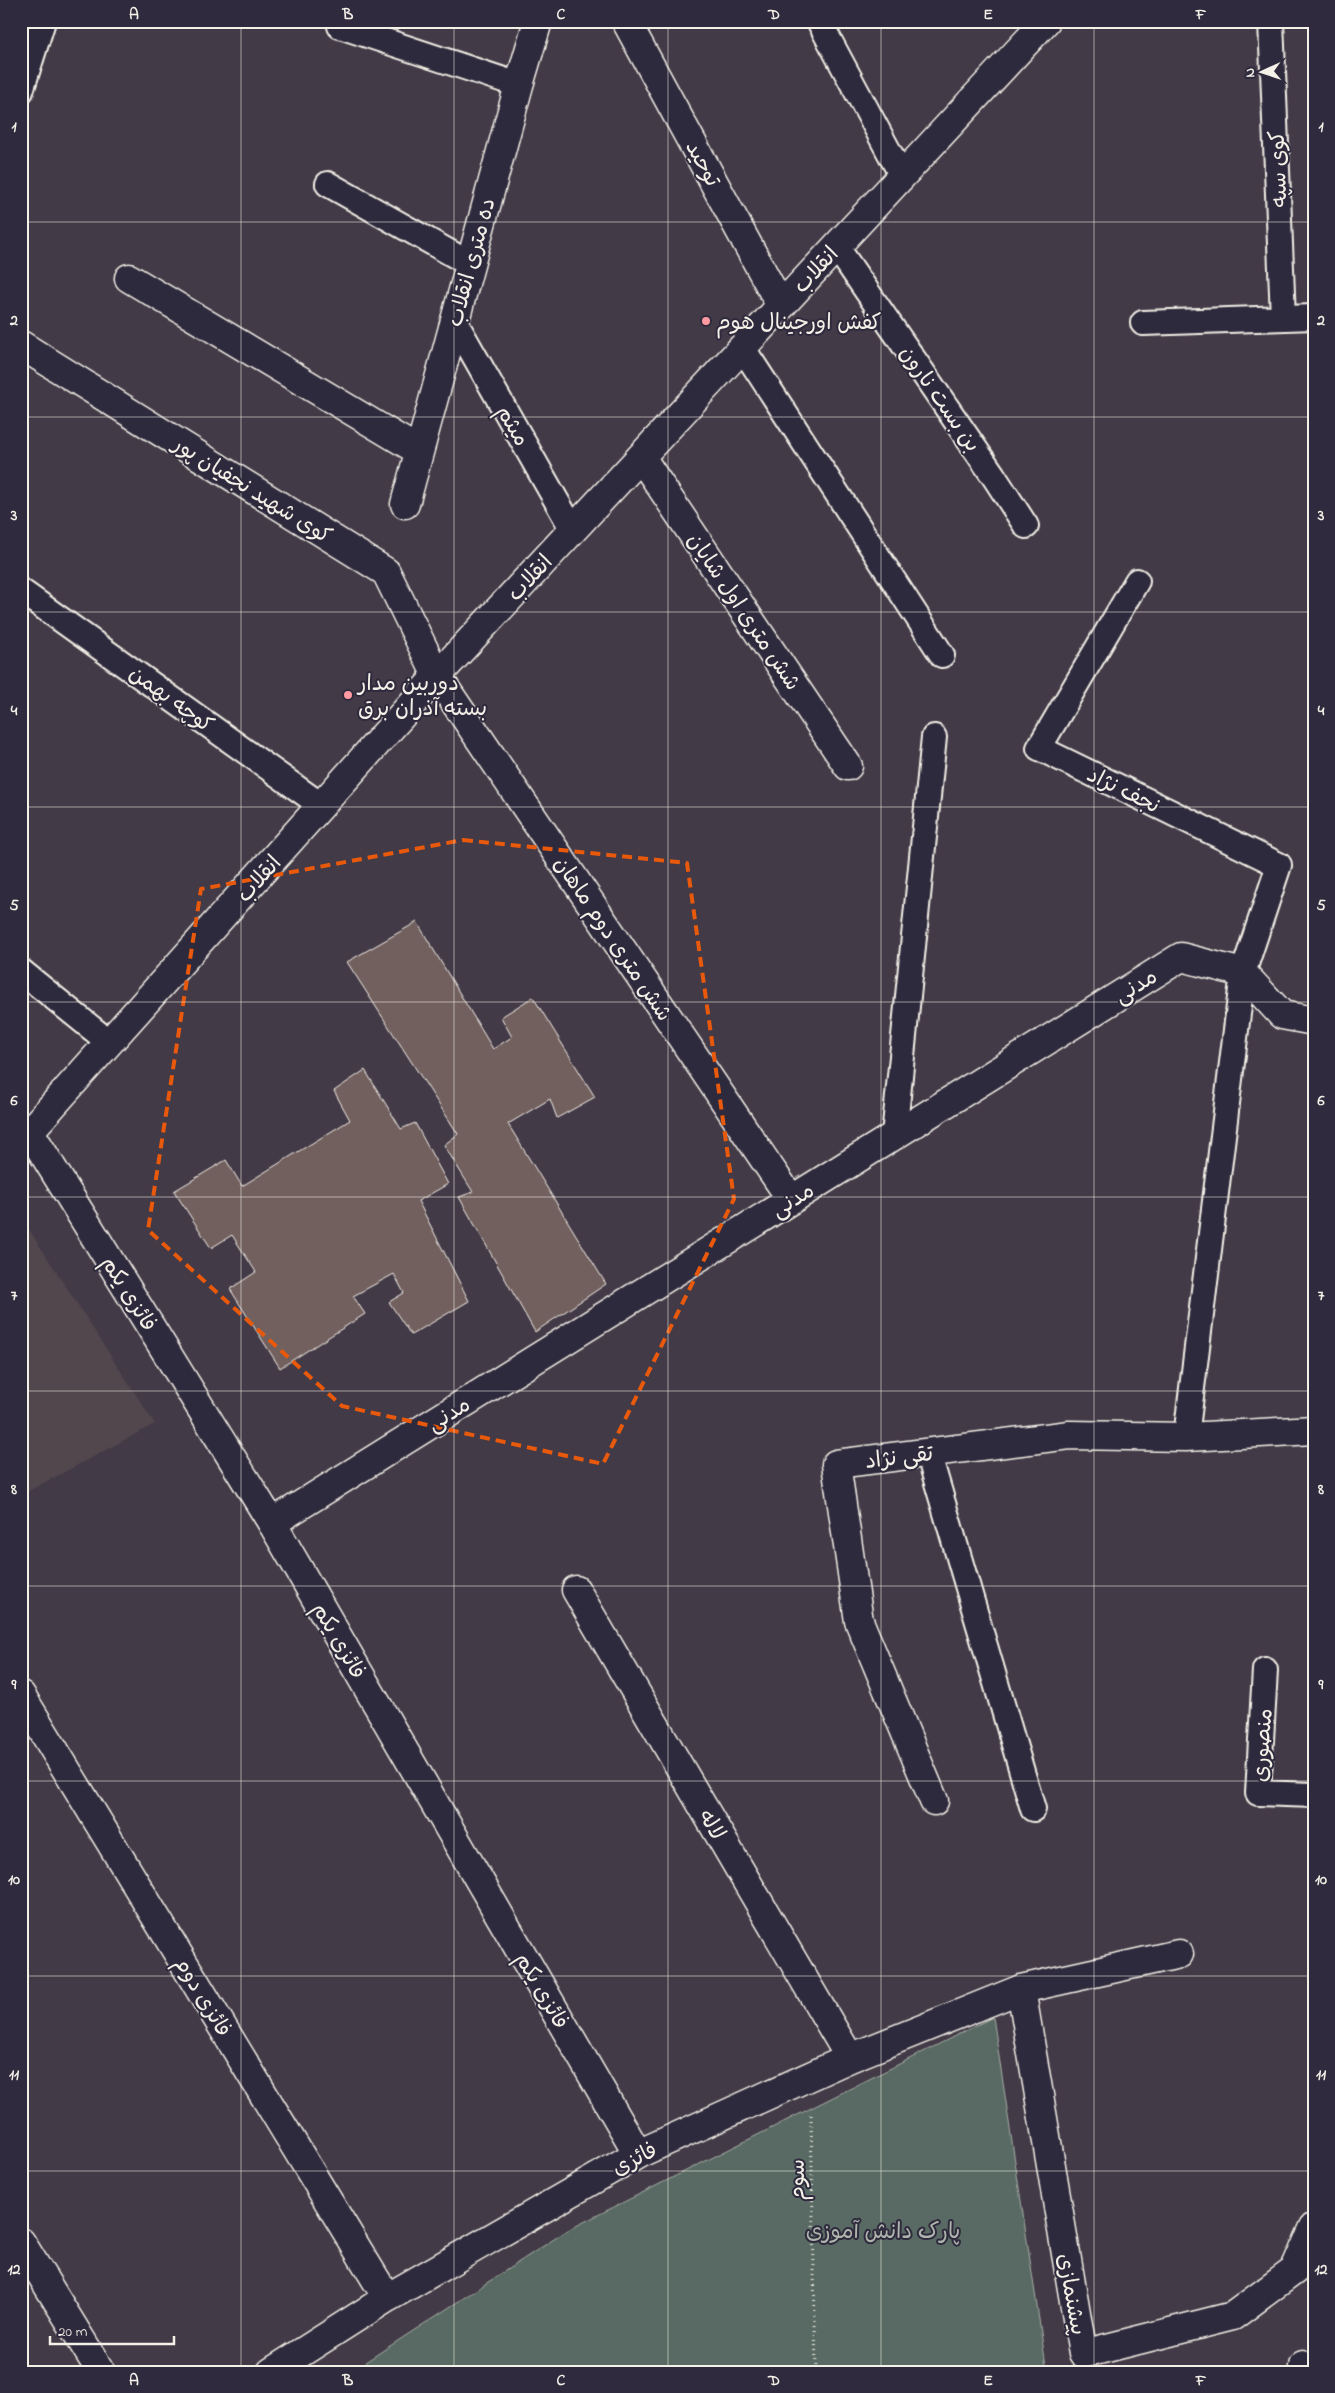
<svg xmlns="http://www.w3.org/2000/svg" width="1335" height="2393" font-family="'Indie Flower','Playpen Sans Arabic',sans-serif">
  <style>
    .built { fill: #51464e }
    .green { fill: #586b64; stroke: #a6aea6 }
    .building { fill: #72615f; stroke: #f4f1e8 }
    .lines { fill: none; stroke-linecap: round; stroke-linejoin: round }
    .service-casing { stroke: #f4f1e8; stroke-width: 28 }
    .minor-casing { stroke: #f4f1e8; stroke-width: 31 }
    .tertiary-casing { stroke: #f4f1e8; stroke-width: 31 }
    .path { stroke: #f4f1e8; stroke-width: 3; stroke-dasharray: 1 4; stroke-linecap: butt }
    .service { stroke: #2f2a3d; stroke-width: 24 }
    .minor { stroke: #2f2a3d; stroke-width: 28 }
    .tertiary { stroke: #2f2a3d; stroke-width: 28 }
    .marked { fill: none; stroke: #e8590c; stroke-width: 4; stroke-dasharray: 10 6; stroke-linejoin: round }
    .grid { fill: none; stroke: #f4f1e8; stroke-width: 1; stroke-opacity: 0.55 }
    .poi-dot { fill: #ff9aa2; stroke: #2f2a3d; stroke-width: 2 }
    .labels { text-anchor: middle; stroke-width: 4; stroke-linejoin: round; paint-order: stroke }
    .street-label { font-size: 22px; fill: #f4f1e8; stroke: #2f2a3d }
    .poi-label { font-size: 22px; fill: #f4f1e8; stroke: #2f2a3d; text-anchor: start }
    .park-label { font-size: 22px; fill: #aeb5ad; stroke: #2f2a3d }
    .neatline { fill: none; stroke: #f4f1e8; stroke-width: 2 }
    .grid-label { font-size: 16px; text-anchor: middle; font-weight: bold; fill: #f4f1e8 }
  </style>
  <rect width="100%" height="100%" fill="#433a47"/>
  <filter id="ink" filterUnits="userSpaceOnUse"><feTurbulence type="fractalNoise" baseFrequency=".02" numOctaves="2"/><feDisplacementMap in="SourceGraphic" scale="10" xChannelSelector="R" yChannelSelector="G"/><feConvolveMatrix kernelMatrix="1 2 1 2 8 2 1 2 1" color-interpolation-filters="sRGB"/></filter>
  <g filter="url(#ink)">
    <path class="built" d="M21 1217 155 1424 21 1495Z"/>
    <path class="green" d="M993 2017 1047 2372H350L568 2230Z"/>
    <path class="building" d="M417 922 493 1049 512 1037 501 1017 533 997 595 1097 557 1118 550 1099 508 1124 606 1284 535 1332 459 1197 473 1192 444 1145 458 1134 347 962Z
      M365 1070 401 1129 415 1123 448 1184 418 1201 469 1301 411 1335 389 1302 404 1293 394 1274 353 1296 365 1314 280 1368 230 1289 256 1272 232 1235 211 1248 174 1191 226 1160 242 1186 350 1120 334 1091Z"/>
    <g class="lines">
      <defs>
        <path id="service" d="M819 21 902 176
          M1271 21 1283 318
          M340 26 519 85
          M21 91 43 21
          M328 184 470 264
          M836 246 993 475 1026 526
          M454 320 573 530
          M1143 323 1314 317
          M742 347 942 655
          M1137 581 1039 748 1279 865 1243 973 1186 1437
          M21 591 322 806
          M21 971 110 1043
          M894 1136 934 737
          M928 1452 1033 1809
          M1265 1670 1258 1793 1314 1795"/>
        <path id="minor" d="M626 21 781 306
          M129 278 419 451
          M21 345 386 572 437 676 791 1199
          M641 457 848 766
          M405 504 519 85 538 21
          M30 1132 272 1523 638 2154
          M576 1590 850 2058
          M21 1695 387 2298
          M934 1801 859 1621 836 1464 1070 1435 1186 1437 1314 1430
          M1021 1989 1083 2354 1233 2316 1295 2270 1314 2227
          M21 2242 101 2372
          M1303 2365 1304 2372
          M271 2372 387 2298 638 2154 850 2058 1021 1989 1179 1954"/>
        <path id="tertiary" d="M21 1141 437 676 1046 21
          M272 1523 1181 957 1243 973 1282 1015 1314 1021"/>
      </defs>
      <use href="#service" class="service-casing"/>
      <use href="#minor" class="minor-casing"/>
      <use href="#tertiary" class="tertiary-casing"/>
      <path class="path" d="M811 2115 816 2372"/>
      <use href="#service" class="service"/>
      <use href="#minor" class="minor"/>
      <use href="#tertiary" class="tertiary"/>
    </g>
  </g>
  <path class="marked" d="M463 840 687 863 734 1199 603 1464 342 1406 148 1230 201 889Z"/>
  <path class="grid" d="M241 21V2372M454 21V2372M668 21V2372M881 21V2372M1094 21V2372M21 222H1314M21 417H1314M21 612H1314M21 807H1314M21 1002H1314M21 1197H1314M21 1391H1314M21 1586H1314M21 1781H1314M21 1976H1314M21 2171H1314"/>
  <g class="poi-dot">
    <circle cx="706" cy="321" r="5"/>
    <circle cx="348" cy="695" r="5"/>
  </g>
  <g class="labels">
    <g class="street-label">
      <text transform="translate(704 163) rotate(61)" y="8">توحید</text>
      <text transform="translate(1277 169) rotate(-92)" y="8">کوی سپه</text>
      <text transform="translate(470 262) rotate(-75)" y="8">ده متری انقلاب</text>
      <text transform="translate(815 269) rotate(-47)" y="8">انقلاب</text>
      <text transform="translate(941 398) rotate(55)" y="8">بن بست نارون</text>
      <text transform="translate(514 425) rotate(60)" y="8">میثم</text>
      <text transform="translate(253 489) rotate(32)" y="8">کوی شهید نجفیان پور</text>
      <text transform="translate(529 577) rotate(-47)" y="8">انقلاب</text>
      <text transform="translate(745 611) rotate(56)" y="8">شش متری اول شایان</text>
      <text transform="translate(172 698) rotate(36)" y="8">کوچه بهمن</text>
      <text transform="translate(1124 789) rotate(26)" y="8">نجف نژاد</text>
      <text transform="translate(258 878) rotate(-48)" y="8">انقلاب</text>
      <text transform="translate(614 938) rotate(56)" y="8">شش متری دوم ماهان</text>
      <text transform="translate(1135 985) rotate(-32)" y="8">مدنی</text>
      <text transform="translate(792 1199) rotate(-32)" y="8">مدنی</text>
      <text transform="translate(130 1293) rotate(58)" y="8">فائزی یکم</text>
      <text transform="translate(448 1413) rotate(-32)" y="8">مدنی</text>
      <text transform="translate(899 1456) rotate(-7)" y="8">تقی نژاد</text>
      <text transform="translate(340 1640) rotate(60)" y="8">فائزی یکم</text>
      <text transform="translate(1261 1745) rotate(-86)" y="8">منصوری</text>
      <text transform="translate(713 1824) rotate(60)" y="8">لاله</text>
      <text transform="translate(543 1990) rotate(60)" y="8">فائزی یکم</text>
      <text transform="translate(204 1996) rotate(59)" y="8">فائزی دوم</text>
      <text transform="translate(634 2158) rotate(-27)" y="8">فائزی</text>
      <text transform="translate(796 2180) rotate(-91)" y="8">سوم</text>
      <text transform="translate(1073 2294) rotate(80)" y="8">پیشنمازی</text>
    </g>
    <g class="poi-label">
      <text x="716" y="329">کفش اورجینال هوم</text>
      <text x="358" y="690">دوربین مدار<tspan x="358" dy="25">بسته آذران برق</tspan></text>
    </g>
    <g class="park-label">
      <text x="883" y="2238">پارک دانش آموزی</text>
    </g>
  </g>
  <rect width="1335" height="2393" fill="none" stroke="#2f2a3d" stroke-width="55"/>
  <g transform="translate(1262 72) rotate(267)" stroke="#2f2a3d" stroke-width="4" paint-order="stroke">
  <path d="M0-4L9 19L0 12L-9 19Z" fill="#f4f1e8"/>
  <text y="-8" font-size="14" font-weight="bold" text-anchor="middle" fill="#f4f1e8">N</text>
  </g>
  <path d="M50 2336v8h124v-8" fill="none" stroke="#f4f1e8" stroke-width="2.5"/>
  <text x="58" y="2336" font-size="15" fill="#f4f1e8" stroke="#2f2a3d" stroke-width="4" paint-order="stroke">20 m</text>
  <rect x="28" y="28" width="1280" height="2338" class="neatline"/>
  <g class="grid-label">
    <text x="134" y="19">A</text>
    <text x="348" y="19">B</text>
    <text x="561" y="19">C</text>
    <text x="774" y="19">D</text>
    <text x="988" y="19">E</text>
    <text x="1201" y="19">F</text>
    <text x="14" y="131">1</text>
    <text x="1321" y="131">1</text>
    <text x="14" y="325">2</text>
    <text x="1321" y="325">2</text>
    <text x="14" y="520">3</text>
    <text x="1321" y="520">3</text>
    <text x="14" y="715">4</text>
    <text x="1321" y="715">4</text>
    <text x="14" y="910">5</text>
    <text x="1321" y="910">5</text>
    <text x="14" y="1105">6</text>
    <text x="1321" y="1105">6</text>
    <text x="14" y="1300">7</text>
    <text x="1321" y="1300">7</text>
    <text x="14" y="1494">8</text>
    <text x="1321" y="1494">8</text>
    <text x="14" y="1689">9</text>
    <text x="1321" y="1689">9</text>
    <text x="14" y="1884">10</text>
    <text x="1321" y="1884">10</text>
    <text x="14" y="2079">11</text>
    <text x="1321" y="2079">11</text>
    <text x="14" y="2274">12</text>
    <text x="1321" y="2274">12</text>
    <text x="134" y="2385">A</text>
    <text x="348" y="2385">B</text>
    <text x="561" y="2385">C</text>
    <text x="774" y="2385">D</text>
    <text x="988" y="2385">E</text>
    <text x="1201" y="2385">F</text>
  </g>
</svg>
